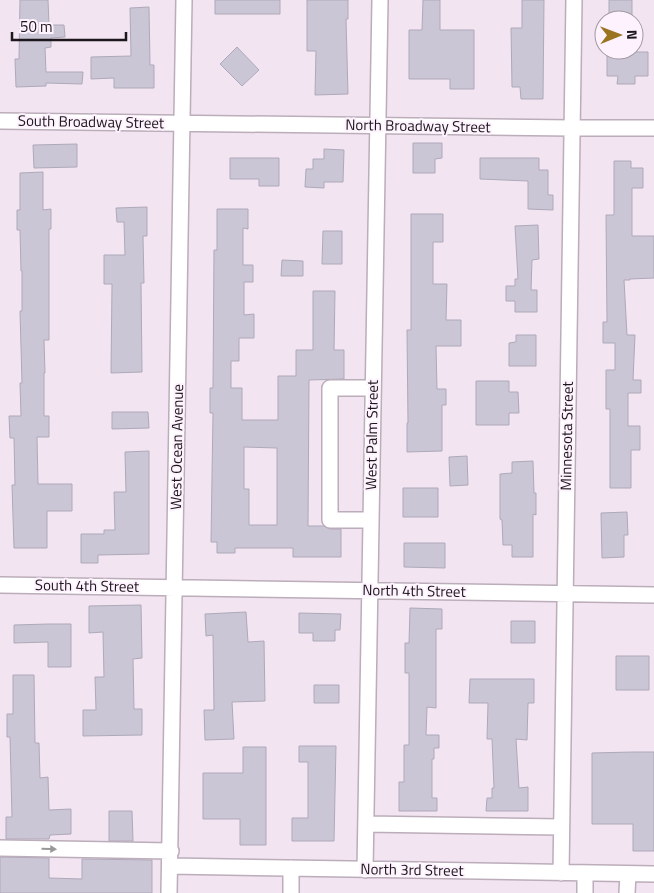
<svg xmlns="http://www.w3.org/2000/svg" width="654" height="893" font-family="'Titillium Web',sans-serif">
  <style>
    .building { fill: #cbc6d6; stroke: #aea9b9; fill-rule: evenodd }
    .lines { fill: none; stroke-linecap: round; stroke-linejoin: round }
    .minor-casing { stroke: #bbadba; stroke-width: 18 }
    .minor { stroke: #fff; stroke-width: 15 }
    .oneway { fill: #999799 }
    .labels { text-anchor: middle; stroke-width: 4; stroke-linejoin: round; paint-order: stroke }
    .street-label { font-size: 15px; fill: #1c171c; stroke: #fdf2fd }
  </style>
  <rect width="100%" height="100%" fill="#f2e4f1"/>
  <path class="building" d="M20 0H48L49 25H64L65 37 51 38V47L45 48 46 72H83L82 84 46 83V86L16 87 15 59H19Z
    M215 0H280V14H215Z
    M307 0H348V19H346L348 94 315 95 316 51H307Z
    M423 0H440V30H474V89H450V79H409V30H422Z
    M522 0H544L543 99H521L520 87H512L511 28H522Z
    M609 0H632V19H609Z
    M149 7 150 65H154V88H114V78L91 79V57L131 56 130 8Z
    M237 47 259 70 242 86 220 64Z
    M607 50H636V52H648V76H635V84H617L618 76H607Z
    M413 143H442V158L435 159V173H413Z
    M77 144V167L34 168 33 145Z
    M324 149 344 150 343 182H324V188L305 187 306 169H313V159H324Z
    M230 158H279V186H259V179H230Z
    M480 158H539V170H548V195H553V210L528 209V181L480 179Z
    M614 161H631V168H643V188H632V236H654V278L630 279V280H624L627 335H635L633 380H641V393H628V426H640V450H631V488H610V409H606V370H615V343H603V322H607L606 215H614Z
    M43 172V210L51 209V229H49V340H44L45 373H44V416H49V437H37L38 484H72V511H47V548H14L12 485H15L14 438H10L9 416H21L20 383H22L20 311H22V271H21L20 230H17V210H20V173Z
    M147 207V236H143L144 283H141L142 372 111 373 112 284H104V255H125L124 222H117L116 208Z
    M217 209H248V229L243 228V265H253V282H244V315L254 314V338H239V361H231V388H242V420H278V376H296V350H313V291H335L334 350H344V379L309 380 308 526H324L330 529H341V557H293V548H235V553H217V542H211L213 413H210V388H213L214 250H217ZM244 447 277 448V525H249V489H244Z
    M411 214H443V242H433V284H447L446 320H461V346H436L437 389H446V405H442V451L407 452V423H408L407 330H411Z
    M538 225 539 259 532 260 531 290H537V312H515V301H506V286H515V279H518L515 226Z
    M323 231H342V264H322Z
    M282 260 303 261V276H281Z
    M516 335H536V366H509V343L516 342Z
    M476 381H509V392H518L519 413H509V425H476Z
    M112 412H148L149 428 112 429Z
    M149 451V554L98 555V563H81V534H104V530H115L114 492H126L125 452Z
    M467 456 468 485 450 486 449 457Z
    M533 461 534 493H536V515L533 514V557H512V545H503L502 520 500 519V474L512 473V462Z
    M403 488H438V517H403Z
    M627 512 628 535H624V557L602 558 601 513Z
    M404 543H445V568L404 567Z
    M141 605 142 658 133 659 134 709H142V735L83 736V710H96L95 677H104L103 632 89 633V606Z
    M410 608 442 609V629H436V708L427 707 426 735H439V748H434V759H432V798H437V811H399V782H404V745H409V673H405V643H409Z
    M246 612 248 642 264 641 265 701 232 702 234 739 205 740 204 710H214L213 635 206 636 205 614Z
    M299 613 341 614 340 630H335V641H313V633H299Z
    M511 621H535V643H511Z
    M48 624H71V667H48V642L14 643V625Z
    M616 656H649V690H616Z
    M13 675H34L35 743H39L40 778 48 777 49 810 71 809V834L50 835 49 839H6V817H12L10 737H7V714H13Z
    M470 679H534V703H528L527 740 516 739 519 788 528 787V811H486L487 798H492V788H494L492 739H487L488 703H469Z
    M314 685H339V703H314Z
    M299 746H336L334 841H292V818H308V762H299Z
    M243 747H266V845H240V819H203V773H243Z
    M633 752H654V851H633V824H592V753Z
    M109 811H132L133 841H109Z
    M0 857 49 858V878L82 879V859L152 860V893H0Z"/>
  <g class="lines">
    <defs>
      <path id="minor" d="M0 121 572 128H654
        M371 520H330V388H373
        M0 585 654 595
        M366 824 561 827
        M0 848 171 851
        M170 866 654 874
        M365 870 380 0
        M561 873 574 0
        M169 893 184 0
        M291 893V868
        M585 893V873
        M627 893 628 874"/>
    </defs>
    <use href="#minor" class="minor-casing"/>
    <use href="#minor" class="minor"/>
  </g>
  <defs><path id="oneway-solid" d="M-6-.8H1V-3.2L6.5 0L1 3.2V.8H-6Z" transform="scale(1.25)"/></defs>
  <use class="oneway" href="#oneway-solid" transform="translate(49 849) rotate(1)"/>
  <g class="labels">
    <g class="street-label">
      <text transform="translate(91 122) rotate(1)" y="5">South Broadway Street</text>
      <text transform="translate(418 126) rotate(1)" y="5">North Broadway Street</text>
      <text transform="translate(372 435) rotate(-89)" y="5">West Palm Street</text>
      <text transform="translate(567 436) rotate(-89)" y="5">Minnesota Street</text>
      <text transform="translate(177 447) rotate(-89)" y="5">West Ocean Avenue</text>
      <text transform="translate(87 586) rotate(1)" y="5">South 4th Street</text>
      <text transform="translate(414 591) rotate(1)" y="5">North 4th Street</text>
      <text transform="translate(412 870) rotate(1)" y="5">North 3rd Street</text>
    </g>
  </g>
  <g transform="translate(619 35) rotate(89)"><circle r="24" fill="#fdf2fd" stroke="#a39aa3"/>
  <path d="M0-4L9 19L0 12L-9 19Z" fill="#9b7420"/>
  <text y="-8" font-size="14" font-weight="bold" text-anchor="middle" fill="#1c171c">N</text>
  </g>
  <path d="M12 32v8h114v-8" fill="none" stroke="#1c171c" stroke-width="2.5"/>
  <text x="20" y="32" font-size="15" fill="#1c171c" stroke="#fdf2fd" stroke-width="4" paint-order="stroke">50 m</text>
</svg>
